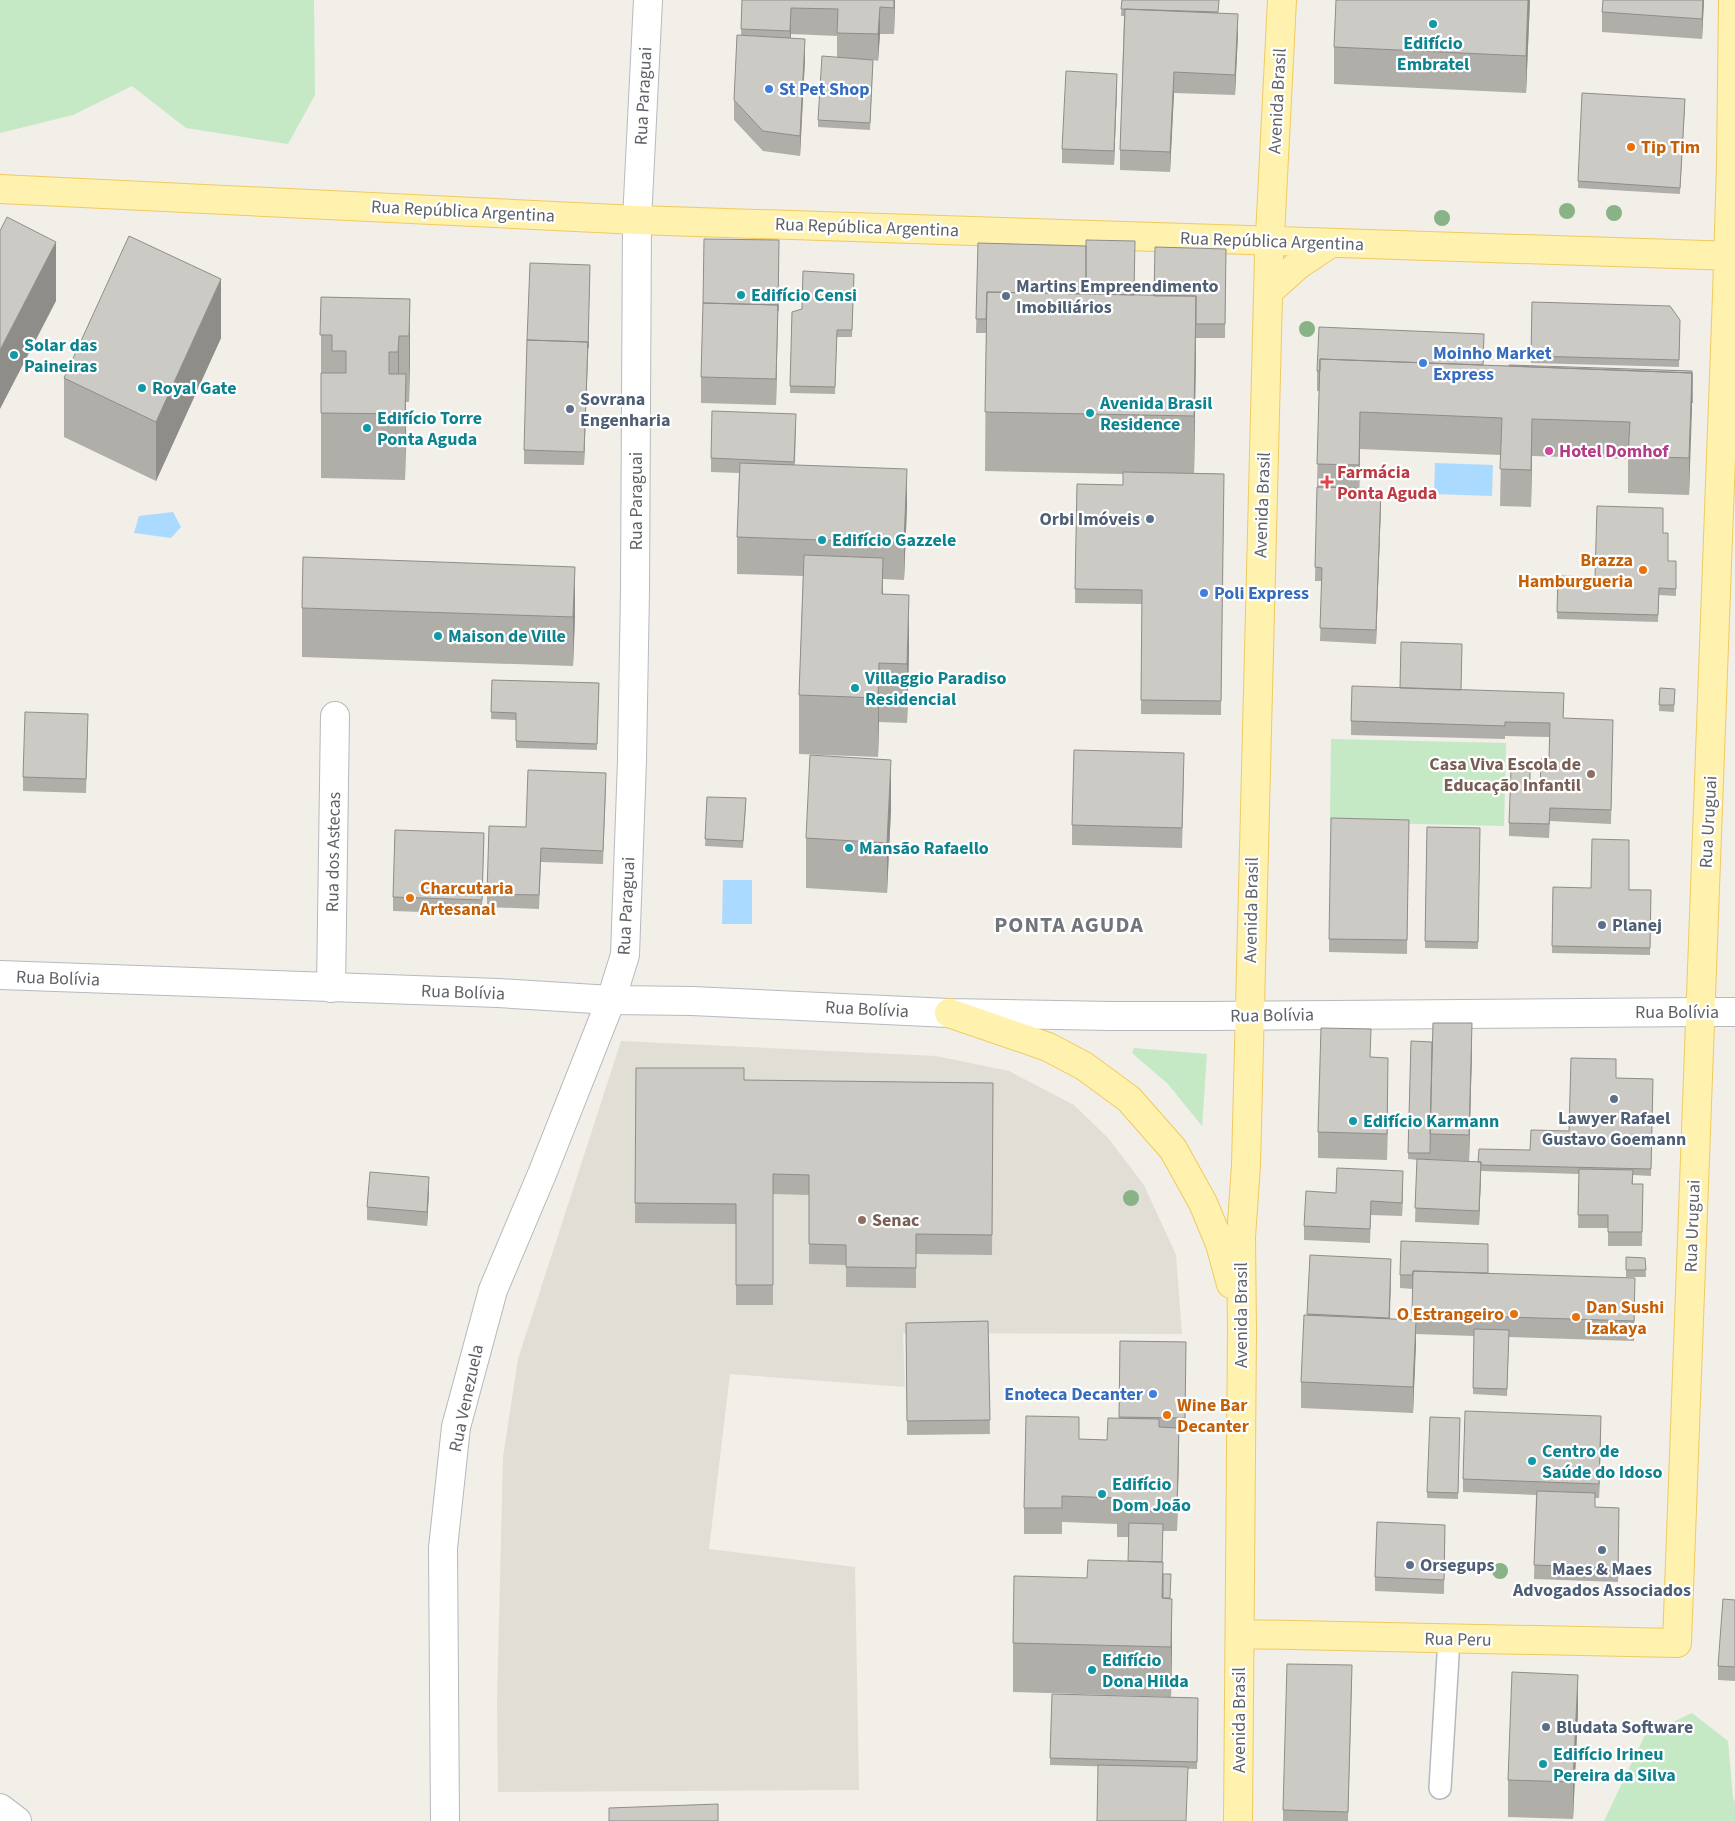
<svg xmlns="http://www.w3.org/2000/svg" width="1735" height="1821" font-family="'Source Sans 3',sans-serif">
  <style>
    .education { fill: #e1ded6 }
    .green { fill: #c5e8c5 }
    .water { fill: #aadaff }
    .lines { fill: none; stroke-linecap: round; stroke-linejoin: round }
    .lane-casing { stroke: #b5b8bc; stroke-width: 24 }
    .street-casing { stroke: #b5b8bc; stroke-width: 30 }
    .secondary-casing { stroke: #b6babf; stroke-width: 30 }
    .primary-casing { stroke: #f2c960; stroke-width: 30 }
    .lane { stroke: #fff; stroke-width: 21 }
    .street { stroke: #fff; stroke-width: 28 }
    .secondary { stroke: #fff; stroke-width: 28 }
    .primary { stroke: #fff2af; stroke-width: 28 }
    .tree { fill: #89b387 }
    .wall { fill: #afaea9 }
    .shaded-wall { fill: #8f8d8a }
    .building { fill: #cccac5; stroke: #8f8d8a }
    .culture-dot { fill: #0f9aa8; stroke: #fff; stroke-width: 2 }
    .shop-dot { fill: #3f7fe0; stroke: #fff; stroke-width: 2 }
    .food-dot { fill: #e8710a; stroke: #fff; stroke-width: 2 }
    .service-dot { fill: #5c6f8a; stroke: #fff; stroke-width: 2 }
    .hotel-dot { fill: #d1479c; stroke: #fff; stroke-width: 2 }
    .health-dot { fill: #e0444e; stroke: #fff; stroke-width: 2 }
    .education-dot { fill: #8d6e63; stroke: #fff; stroke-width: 2 }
    .labels { text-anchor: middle; stroke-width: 4.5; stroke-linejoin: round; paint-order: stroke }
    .culture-label { font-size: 18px; font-weight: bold; fill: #0d838f; stroke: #fff; text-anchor: start }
    .shop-label { font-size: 18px; font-weight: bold; fill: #366cbe; stroke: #fff; text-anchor: start }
    .street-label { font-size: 18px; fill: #5f6368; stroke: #fff }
    .food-label { font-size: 18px; font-weight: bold; fill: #c56008; stroke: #fff; text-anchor: start }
    .service-label { font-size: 18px; font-weight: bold; fill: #4e5e75; stroke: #fff; text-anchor: start }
    .hotel-label { font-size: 18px; font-weight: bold; fill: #b23c85; stroke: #fff; text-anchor: start }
    .health-label { font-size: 18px; font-weight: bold; fill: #be3a42; stroke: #fff; text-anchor: start }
    .education-label { font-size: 18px; font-weight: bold; fill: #785e54; stroke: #fff; text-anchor: end }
    .district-label { font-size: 22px; font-weight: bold; letter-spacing: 1px; fill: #70757a; stroke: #fff }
  </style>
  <rect width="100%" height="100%" fill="#f1efe8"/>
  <path class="education" d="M621 1041 936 1056 1009 1071 1074 1105 1108 1138 1144 1185 1176 1255 1182 1334 903 1333 905 1387 730 1374 709 1549 855 1567 859 1790 498 1792 497 1702 503 1457 518 1359Z"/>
  <path class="green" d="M0 0H314L315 95 288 144 186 128 132 86 73 115 0 133Z
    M1331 739 1506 743 1504 826 1330 822Z
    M1134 1048 1207 1054 1202 1126 1168 1084 1132 1053Z
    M1692 1713 1728 1741 1733 1798 1735 1802V1821H1604L1645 1735Z"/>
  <path class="water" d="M1435 463 1493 465 1492 496 1434 494Z
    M173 512 181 527 171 538 134 533 139 516Z
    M723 880H752V924H722Z"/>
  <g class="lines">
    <defs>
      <path id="lane" d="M1440 1788 1449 1639"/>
      <path id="street" d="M331 988 335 716
        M1700 1012H1735
        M445 1821 443 1548 456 1427 493 1290 542 1174 611 1000"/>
      <path id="secondary" d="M0 975 498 993 611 1000 692 1001 949 1013 1111 1016H1207L1700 1012
        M611 1000 625 955 632 760 635 590 637 220 648 0
        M0 1808 17 1821"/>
      <path id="primary" d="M0 189 637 220 1735 256
        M1268 292 1298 265 1331 243
        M949 1013 1048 1047 1084 1066 1129 1099 1173 1149 1203 1203 1220 1244 1231 1284
        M1240 1634 1677 1643 1727 295 1731 165 1733 0
        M1238 1821 1242 1330 1241 1237 1246 1165 1269 256 1282 0"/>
    </defs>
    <use href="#lane" class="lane-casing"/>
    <use href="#street" class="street-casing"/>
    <use href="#secondary" class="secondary-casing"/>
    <use href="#primary" class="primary-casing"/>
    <use href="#lane" class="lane"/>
    <use href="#street" class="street"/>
    <use href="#secondary" class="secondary"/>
    <use href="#primary" class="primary"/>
  </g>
  <g class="tree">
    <circle cx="1567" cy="211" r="8"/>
    <circle cx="1614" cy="213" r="8"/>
    <circle cx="1442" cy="218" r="8"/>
    <circle cx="1307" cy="329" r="8"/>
    <circle cx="1131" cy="1198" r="8"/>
    <circle cx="1500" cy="1571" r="8"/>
  </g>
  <path class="wall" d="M742 0H895L894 34H880L878 61 873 60 870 130 818 127V120L837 57V36L791 34V38L805 59 800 156 763 151 734 120V100L741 35Z
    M1122 0H1219L1218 13 1238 34 1235 95 1174 93 1170 172 1120 170V150L1124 16H1121Z
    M1530 0 1526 93 1334 84V47Z
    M1704 0 1702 39 1602 32V12Z
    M1117 87 1114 165 1062 163V149Z
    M1685 106 1680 194 1578 188V181Z
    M978 243 1135 295 1154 296 1226 249 1225 338H1196L1194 473 1224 474 1221 715 1141 714 1142 604 1075 603 1077 484 1123 485V474L985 471 986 333H976Z
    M779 260 776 405 701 403V377Z
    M590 265 584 465 524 464V450Z
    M854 274 852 337H837L835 394 790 393 792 312 802 309Z
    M321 297 410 299 409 402H406L405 480 321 478Z
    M1532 302 1680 320 1679 367 1531 363Z
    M221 338 156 481 64 437V378Z
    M1484 354 1483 365 1692 371 1689 495 1628 493V459L1532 456 1531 507 1500 506 1501 455 1360 449 1359 489 1381 503 1376 644 1320 641 1322 581H1315L1319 391H1317V371Z
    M796 427 795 465 907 506 904 580 883 579V594L909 654 907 723 879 722 878 757 799 754V695L803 576 737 574V537L739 473 711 472V458Z
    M1663 533 1668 561H1676V596L1659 595 1658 622 1557 619 1558 576 1595 577Z
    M302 608 575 616 573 666 302 657Z
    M492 680 599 683 597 750 516 748V720L491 719Z
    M1660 688 1675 689 1674 712 1659 711Z
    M1461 690 1564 707 1563 718 1613 733 1611 824 1550 821 1549 838 1509 836V823L1530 791H1540L1549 759 1550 737 1505 736V739L1351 735V721Z
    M88 728 86 793 23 791V777Z
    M1184 773 1182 848 1072 845V825Z
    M606 786 603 864 541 862 539 909 487 907V894L526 827Z
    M707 797 746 805 743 848 705 846Z
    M891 809 887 893 806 888V838Z
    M1409 820 1407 954 1329 952V939Z
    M1427 827 1480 828 1478 949 1425 948Z
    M484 833 482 914 393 911V897Z
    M1553 887 1651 890 1650 955 1552 953Z
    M1411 1041 1472 1050 1469 1161 1426 1160 1478 1162 1530 1150 1569 1131 1616 1078 1653 1079 1651 1176 1633 1175V1184H1643L1642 1246H1608V1228H1578L1579 1174 1481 1171 1479 1225 1415 1222 1417 1160 1408 1159Z
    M1371 1057 1388 1084 1387 1160 1318 1158V1132Z
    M636 1068 744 1080 993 1083 992 1255 916 1254V1288L846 1287V1265L809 1264V1195L773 1194V1305H736V1224L635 1223Z
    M1403 1184 1402 1216 1371 1215 1370 1243 1304 1240V1226L1336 1193Z
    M429 1191 427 1226 367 1220V1207Z
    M1310 1255 1391 1273 1390 1319 1412 1320 1413 1289 1400 1288V1275L1488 1273 1635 1298 1634 1341 1509 1337 1507 1396 1473 1394 1474 1336 1416 1334 1413 1413 1301 1408V1382L1307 1315Z
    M1626 1257 1645 1258 1646 1277H1626Z
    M988 1321 990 1434 907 1435 906 1323Z
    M1120 1341 1186 1342 1185 1432H1179L1177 1531H1163L1162 1562 1163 1574 1170 1599 1172 1648 1171 1697 1013 1692V1643L1087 1578 1128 1561 1129 1537H1117V1524L1062 1522V1534H1024V1508L1079 1439 1107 1440 1119 1418Z
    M1460 1418 1458 1499 1427 1498V1492Z
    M1601 1429 1599 1498H1595V1507L1619 1508 1618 1582 1534 1579 1536 1495 1463 1492V1479Z
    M1445 1525 1444 1594 1375 1591V1577Z
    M1735 1600V1681L1718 1680V1666Z
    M1352 1679 1348 1821H1283V1810Z
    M1052 1694 1198 1698 1197 1769 1050 1765Z
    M1578 1712 1573 1819 1508 1817V1780Z"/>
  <path class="shaded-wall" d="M894 0H895L894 34Z
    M1528 0H1530L1526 93V56Z
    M1703 0H1704L1702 39V19Z
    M880 7V34L878 61V34Z
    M791 8V34L790 58V31Z
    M1238 14V34L1235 95V75Z
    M805 39V59L800 156V136Z
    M1174 72V93L1170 172V152Z
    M1117 74V87L1114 165V151Z
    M779 240V260L776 405V379Z
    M56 242V301L0 409V350Z
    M590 265 588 356 584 465V452Z
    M221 279V338L156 481V422Z
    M1196 296V355L1194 475V416Z
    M410 299V364L409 402V336Z
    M399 336V402L398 418V352Z
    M1692 373V410L1689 495V458Z
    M406 374V440L405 480V414Z
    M1360 412V449L1359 502V465Z
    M1532 419V456L1531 507V470Z
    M907 469V506L904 580V543Z
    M1381 489V503L1376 644V630Z
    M883 558V617L882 594Z
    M575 567V616L573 666V617Z
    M909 595V654L907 723V664Z
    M879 663V722L878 757V698Z
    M891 760V809L887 893V843Z
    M1472 1023V1050L1469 1161V1135Z
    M1388 1058V1084L1387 1160V1134Z
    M1481 1162V1176L1479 1225V1211Z
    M1403 1171V1184L1402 1216V1203Z
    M429 1177V1191L427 1226V1212Z
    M1391 1259V1273L1389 1331V1318Z
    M1416 1320V1346L1413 1413V1387Z
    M1601 1416V1429L1599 1498V1484Z
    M1179 1428V1454L1177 1531V1505Z
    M1172 1599V1648L1171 1697V1647Z
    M1578 1675V1712L1573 1819V1782Z"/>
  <path class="building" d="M742 0H894V8L880 7 878 34 837 33 838 9 791 8 790 31 741 29Z
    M1122 0H1219L1218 12 1121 9Z
    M1336 0H1528L1526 56 1334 47Z
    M1603 0H1703L1702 19 1602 12Z
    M1125 9 1238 14 1235 75 1174 72 1170 152 1120 150Z
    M737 35 805 39 800 136 763 131 734 100Z
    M822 56 873 60 870 123 818 120Z
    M1066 71 1117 74 1114 151 1062 149Z
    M1582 93 1685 99 1680 188 1578 181Z
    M7 217 56 242 0 350V231Z
    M129 236 221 279 156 422 64 378Z
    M704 239 779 240 778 311V305L703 303Z
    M1086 240 1135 241 1134 295 1086 294Z
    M978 243 1086 246V294L987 292 986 319H976Z
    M1155 247 1226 249 1225 324H1196V296H1154Z
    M530 263 590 265 588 348V342L527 340Z
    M803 271 854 274 852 330H837L835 387 790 386 792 312 802 309Z
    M987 292 1196 296 1194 416 985 412Z
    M321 297 410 299 409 336H399L398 352H389V374H406L405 414 321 413V373H346V351H332V335H320Z
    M1532 302 1670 306 1680 320 1679 360 1531 356Z
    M703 303 778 305 776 379 701 377Z
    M1319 327 1484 334 1483 365 1320 359V371H1317Z
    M527 340 588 342 584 452 524 450Z
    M1320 359 1692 373 1689 458 1628 456 1630 422 1532 419 1531 470 1500 469 1502 418 1360 412 1359 465 1317 464Z
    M1509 365 1692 371V403V373L1509 366Z
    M712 411 796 414 794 462 711 458Z
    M740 463 907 469 904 543 737 537Z
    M1123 472 1224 474 1221 701 1141 700 1142 590 1075 589 1077 484 1123 485Z
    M1317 487 1381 489 1376 630 1320 628 1322 568 1315 567Z
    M1597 506 1663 508V533H1668V561H1676V589L1659 588 1658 615 1557 612 1558 576 1595 577Z
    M804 555 883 558 882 594 909 595 907 664 879 663 878 698 799 695Z
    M303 557 575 567 573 617 302 608Z
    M1401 642 1462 644 1461 690 1400 688Z
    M492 680 599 683 597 744 516 741V713L491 712Z
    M1352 686 1564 693 1563 718 1613 720 1611 810 1550 808 1549 824 1509 823 1511 769 1530 770V791H1540L1541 759H1549L1550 723 1505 722V726L1351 721Z
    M1660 688 1675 689 1674 705H1659Z
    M25 712 88 714 86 779 23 777Z
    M1074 750 1184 753 1182 828 1072 825Z
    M810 755 891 760 887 843 806 838Z
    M528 770 606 773 603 851 541 848 539 895 487 894 489 826 526 827Z
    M707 797 746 798 743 841 705 839Z
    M1331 818 1409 820 1407 940 1329 939Z
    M1427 827 1480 828 1478 942 1425 941Z
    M395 830 484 833 482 900 393 897Z
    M1592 839 1629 840V890H1651L1650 948 1552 946 1553 887 1591 888Z
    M1433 1023H1472L1469 1135 1430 1134Z
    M1321 1028 1371 1029 1370 1057 1388 1058 1387 1134 1318 1132Z
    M1411 1041 1432 1042 1430 1153H1408Z
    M1571 1058 1616 1059V1078L1653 1079 1651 1169 1481 1165V1162H1478L1479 1149 1530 1150 1531 1130 1569 1131Z
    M636 1068H744V1080L993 1083 992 1235 916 1234V1268L846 1267V1245L809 1244V1175L773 1174V1285H736V1204L635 1203Z
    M1417 1159 1481 1162 1479 1211 1415 1208Z
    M1337 1168 1403 1171 1402 1203 1371 1201 1370 1229 1304 1226 1306 1191 1336 1193Z
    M1579 1169 1633 1170 1632 1184H1643L1642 1232H1608V1215H1578Z
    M370 1172 429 1177 427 1212 367 1207Z
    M1401 1241 1488 1244V1273L1413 1271V1275H1400Z
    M1310 1255 1391 1259 1389 1318 1307 1314Z
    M1626 1257 1645 1258 1646 1270H1626Z
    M1413 1271 1635 1278 1634 1321 1412 1314Z
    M1304 1315 1416 1320 1413 1387 1301 1382Z
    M988 1321 990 1420 907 1421 906 1323Z
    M1474 1329 1509 1330 1507 1389 1473 1388Z
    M1120 1341 1186 1342 1185 1418 1119 1417Z
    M1465 1411 1601 1416 1599 1484 1463 1479Z
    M1026 1416 1079 1417V1439L1107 1440 1108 1418 1159 1419V1427L1179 1428 1177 1505 1156 1504V1511H1117V1498L1062 1496V1508H1024Z
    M1430 1417 1460 1418 1458 1493 1427 1492Z
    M1537 1491 1595 1493V1507L1619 1508 1618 1568 1534 1565Z
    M1377 1522 1445 1525 1444 1580 1375 1577Z
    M1129 1523 1163 1524 1162 1562 1128 1561Z
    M1088 1560 1163 1562 1162 1598 1172 1599 1171 1647 1013 1643 1014 1576 1087 1578Z
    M1163 1574H1171L1170 1598H1163Z
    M1723 1599 1735 1600V1667L1718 1666Z
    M1287 1664 1352 1665 1348 1812 1283 1810Z
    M1512 1672 1578 1675 1573 1782 1508 1780Z
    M1052 1694 1198 1698 1197 1762 1050 1758Z
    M1098 1765 1188 1767 1186 1821H1097Z
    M718 1804V1821H609V1808Z"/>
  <g class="culture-dot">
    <circle cx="1433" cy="24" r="5"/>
    <circle cx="741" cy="295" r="5"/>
    <circle cx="14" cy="355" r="5"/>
    <circle cx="142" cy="388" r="5"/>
    <circle cx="1090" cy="413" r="5"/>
    <circle cx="367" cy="428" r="5"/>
    <circle cx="822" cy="540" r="5"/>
    <circle cx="438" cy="636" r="5"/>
    <circle cx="855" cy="688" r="5"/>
    <circle cx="849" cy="848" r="5"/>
    <circle cx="1353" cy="1121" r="5"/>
    <circle cx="1532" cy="1461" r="5"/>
    <circle cx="1102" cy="1494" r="5"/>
    <circle cx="1092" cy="1670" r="5"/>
    <circle cx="1543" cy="1764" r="5"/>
  </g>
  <g class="shop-dot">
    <circle cx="769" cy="89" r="5"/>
    <circle cx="1423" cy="363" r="5"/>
    <circle cx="1204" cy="593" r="5"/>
    <circle cx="1153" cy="1394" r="5"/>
  </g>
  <g class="food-dot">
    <circle cx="1631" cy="147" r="5"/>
    <circle cx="1643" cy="570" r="5"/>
    <circle cx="410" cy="898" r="5"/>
    <circle cx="1514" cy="1314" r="5"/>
    <circle cx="1576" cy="1317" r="5"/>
    <circle cx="1167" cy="1415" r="5"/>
  </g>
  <g class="service-dot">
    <circle cx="1006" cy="296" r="5"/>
    <circle cx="570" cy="409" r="5"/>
    <circle cx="1150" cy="519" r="5"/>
    <circle cx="1602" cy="925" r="5"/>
    <circle cx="1614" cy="1099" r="5"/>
    <circle cx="1602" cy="1550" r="5"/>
    <circle cx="1410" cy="1565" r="5"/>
    <circle cx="1546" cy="1727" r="5"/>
  </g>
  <circle class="hotel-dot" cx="1549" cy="451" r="5"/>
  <path class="health-dot" d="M1324.5 474.5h5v5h5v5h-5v5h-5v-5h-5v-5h5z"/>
  <g class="education-dot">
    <circle cx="1591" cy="774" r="5"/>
    <circle cx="862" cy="1220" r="5"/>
  </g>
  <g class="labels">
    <g class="culture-label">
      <text x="1433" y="49" text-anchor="middle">Edifício<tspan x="1433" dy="21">Embratel</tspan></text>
      <text x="751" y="301">Edifício Censi</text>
      <text x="24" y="351">Solar das<tspan x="24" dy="21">Paineiras</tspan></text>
      <text x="152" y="394">Royal Gate</text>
      <text x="1100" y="409">Avenida Brasil<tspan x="1100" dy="21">Residence</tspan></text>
      <text x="377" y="424">Edifício Torre<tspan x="377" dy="21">Ponta Aguda</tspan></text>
      <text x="832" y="546">Edifício Gazzele</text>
      <text x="448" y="642">Maison de Ville</text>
      <text x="865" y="684">Villaggio Paradiso<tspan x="865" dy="21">Residencial</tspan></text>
      <text x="859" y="854">Mansão Rafaello</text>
      <text x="1363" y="1127">Edifício Karmann</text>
      <text x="1542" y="1457">Centro de<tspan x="1542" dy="21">Saúde do Idoso</tspan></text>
      <text x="1112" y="1490">Edifício<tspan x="1112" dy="21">Dom João</tspan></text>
      <text x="1102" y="1666">Edifício<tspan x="1102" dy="21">Dona Hilda</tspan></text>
      <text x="1553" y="1760">Edifício Irineu<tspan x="1553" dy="21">Pereira da Silva</tspan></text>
    </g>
    <g class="shop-label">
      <text x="779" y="95">St Pet Shop</text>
      <text x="1433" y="359">Moinho Market<tspan x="1433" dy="21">Express</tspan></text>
      <text x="1214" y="599">Poli Express</text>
      <text x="1143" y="1400" text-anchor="end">Enoteca Decanter</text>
    </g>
    <g class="street-label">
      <text transform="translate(643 96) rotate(-87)" y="6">Rua Paraguai</text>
      <text transform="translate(1277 101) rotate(-87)" y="6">Avenida Brasil</text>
      <text transform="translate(463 211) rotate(3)" y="6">Rua República Argentina</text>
      <text transform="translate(867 227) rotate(2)" y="6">Rua República Argentina</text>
      <text transform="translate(1272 241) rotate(2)" y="6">Rua República Argentina</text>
      <text transform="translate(636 501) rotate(-90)" y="6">Rua Paraguai</text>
      <text transform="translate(1262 505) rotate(-88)" y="6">Avenida Brasil</text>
      <text transform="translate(1708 822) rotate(-87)" y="6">Rua Uruguai</text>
      <text transform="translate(333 852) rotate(-89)" y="6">Rua dos Astecas</text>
      <text transform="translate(626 906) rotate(-87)" y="6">Rua Paraguai</text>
      <text transform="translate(1251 910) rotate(-89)" y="6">Avenida Brasil</text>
      <text transform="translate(58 978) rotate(2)" y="6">Rua Bolívia</text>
      <text transform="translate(463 992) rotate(2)" y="6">Rua Bolívia</text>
      <text transform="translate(867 1009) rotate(3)" y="6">Rua Bolívia</text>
      <text x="1677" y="1018">Rua Bolívia</text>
      <text transform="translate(1272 1015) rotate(-1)" y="6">Rua Bolívia</text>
      <text transform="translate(1692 1226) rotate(-88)" y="6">Rua Uruguai</text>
      <text transform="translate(1241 1315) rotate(-90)" y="6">Avenida Brasil</text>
      <text transform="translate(466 1398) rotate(-78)" y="6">Rua Venezuela</text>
      <text transform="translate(1458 1639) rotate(1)" y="6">Rua Peru</text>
      <text transform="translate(1239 1720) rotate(-90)" y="6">Avenida Brasil</text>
    </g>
    <g class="food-label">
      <text x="1641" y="153">Tip Tim</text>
      <text x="1633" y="566" text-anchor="end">Brazza<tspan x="1633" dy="21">Hamburgueria</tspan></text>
      <text x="420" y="894">Charcutaria<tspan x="420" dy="21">Artesanal</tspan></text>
      <text x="1586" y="1313">Dan Sushi<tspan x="1586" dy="21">Izakaya</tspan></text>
      <text x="1504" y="1320" text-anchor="end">O Estrangeiro</text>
      <text x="1177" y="1411">Wine Bar<tspan x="1177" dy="21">Decanter</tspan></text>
    </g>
    <g class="service-label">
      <text x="1016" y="292">Martins Empreendimento<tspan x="1016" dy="21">Imobiliários</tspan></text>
      <text x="580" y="405">Sovrana<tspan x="580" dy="21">Engenharia</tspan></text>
      <text x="1140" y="525" text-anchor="end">Orbi Imóveis</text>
      <text x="1612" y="931">Planej</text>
      <text x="1614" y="1124" text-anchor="middle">Lawyer Rafael<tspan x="1614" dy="21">Gustavo Goemann</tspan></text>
      <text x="1420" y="1571">Orsegups</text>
      <text x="1602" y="1575" text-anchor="middle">Maes &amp; Maes<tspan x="1602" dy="21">Advogados Associados</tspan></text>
      <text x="1556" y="1733">Bludata Software</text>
    </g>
    <g class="hotel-label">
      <text x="1559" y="457">Hotel Domhof</text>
    </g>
    <g class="health-label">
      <text x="1337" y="478">Farmácia<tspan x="1337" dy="21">Ponta Aguda</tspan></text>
    </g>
    <g class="education-label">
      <text x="1581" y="770">Casa Viva Escola de<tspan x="1581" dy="21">Educação Infantil</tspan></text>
      <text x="872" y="1226" text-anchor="start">Senac</text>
    </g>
    <g class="district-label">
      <text x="1069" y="932">PONTA AGUDA</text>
    </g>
  </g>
</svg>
